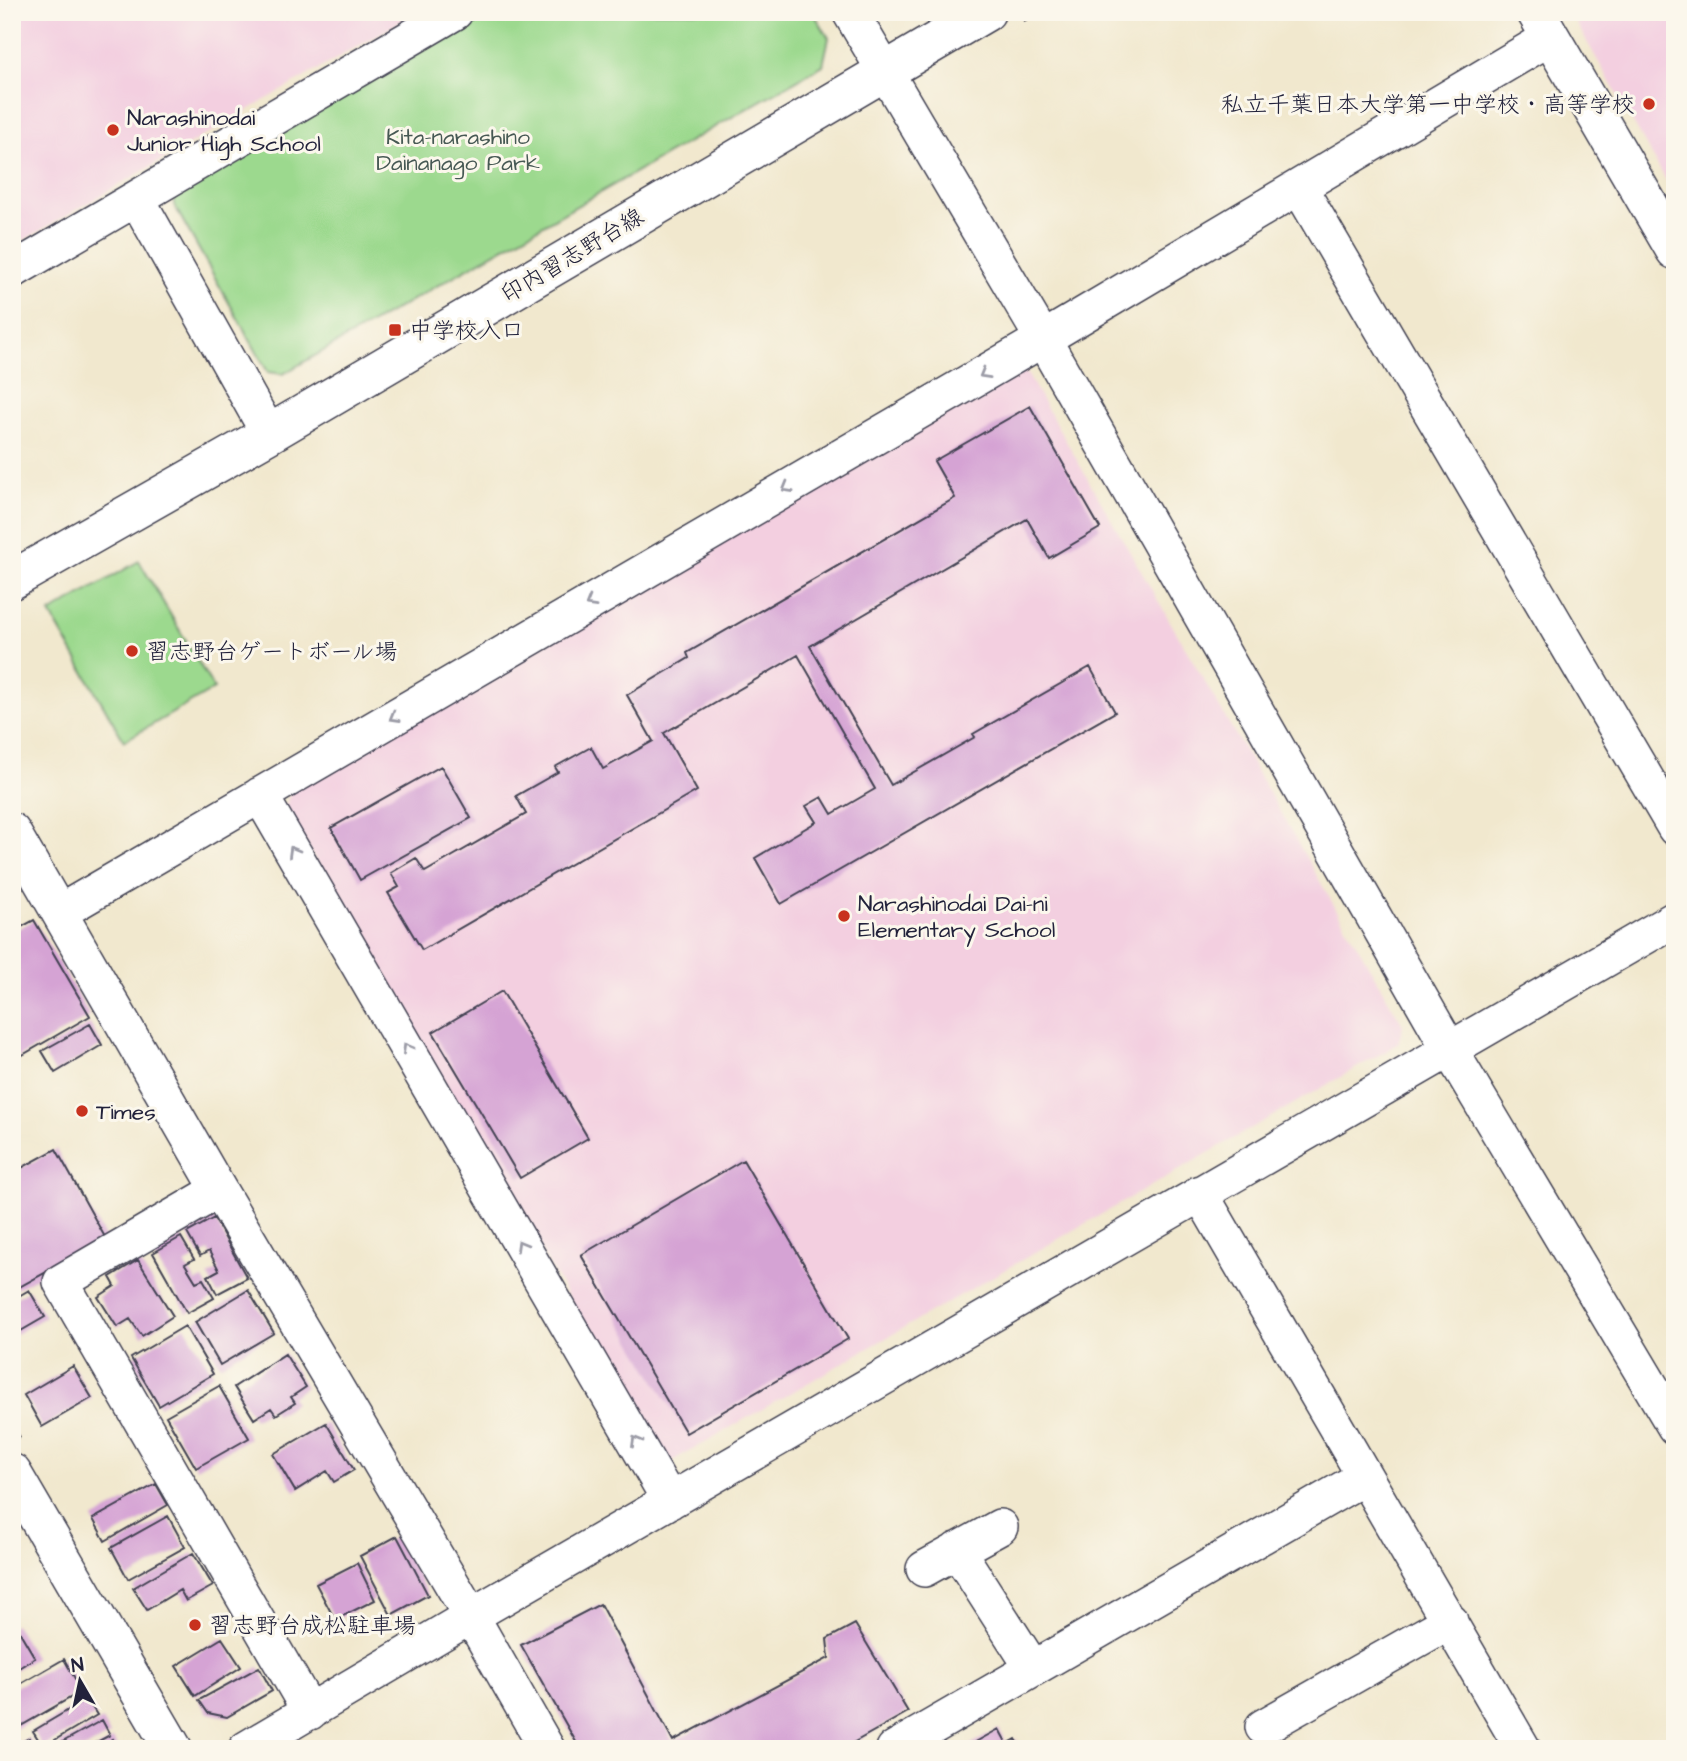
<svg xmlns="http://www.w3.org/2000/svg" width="1687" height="1761" font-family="'Architects Daughter','Klee One',sans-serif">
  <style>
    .built { fill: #f3cfe0 }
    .green { fill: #9cd98e; stroke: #5f7e64; stroke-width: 2 }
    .building { fill: #d5a3d4 }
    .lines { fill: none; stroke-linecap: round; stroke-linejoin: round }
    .street-casing { stroke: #414051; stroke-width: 38 }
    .secondary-casing { stroke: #414051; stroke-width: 41 }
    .path { stroke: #414051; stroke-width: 4.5; stroke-dasharray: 5 5; stroke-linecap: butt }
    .street { stroke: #fff; stroke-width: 35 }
    .secondary { stroke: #fff; stroke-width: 38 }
    .oneway { stroke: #9c9ca7 }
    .poi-dot { fill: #c8321e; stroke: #fbf7ec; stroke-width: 2.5 }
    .labels { text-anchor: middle; stroke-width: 6; stroke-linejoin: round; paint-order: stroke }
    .poi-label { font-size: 23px; fill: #22223b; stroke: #fbf7ec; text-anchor: start }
    .park-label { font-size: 23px; fill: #475954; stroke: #fbf7ec }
    .street-label { font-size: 23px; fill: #22223b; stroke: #fbf7ec }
  </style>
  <rect width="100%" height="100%" fill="#fbf7ec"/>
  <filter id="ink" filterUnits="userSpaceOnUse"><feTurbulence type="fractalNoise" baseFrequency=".0143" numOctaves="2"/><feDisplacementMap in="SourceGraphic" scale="14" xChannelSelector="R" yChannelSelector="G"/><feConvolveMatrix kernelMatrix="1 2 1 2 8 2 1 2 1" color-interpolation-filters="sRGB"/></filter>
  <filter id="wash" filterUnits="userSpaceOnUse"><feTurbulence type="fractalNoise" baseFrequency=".00686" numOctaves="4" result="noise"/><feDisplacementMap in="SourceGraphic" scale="28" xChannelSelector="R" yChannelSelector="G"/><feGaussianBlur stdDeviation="1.57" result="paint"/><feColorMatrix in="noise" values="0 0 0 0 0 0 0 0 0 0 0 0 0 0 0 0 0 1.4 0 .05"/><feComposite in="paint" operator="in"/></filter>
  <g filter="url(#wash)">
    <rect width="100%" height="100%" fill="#f1e8ce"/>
    <path class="built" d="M12 12H417L12 247Z
      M1570 12H1675V196Z
      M1022 365 1403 1025 1398 1044 665 1465 285 807 291 791Z"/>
    <path class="green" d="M480 12H813L829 38 823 65 283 374 268 372 174 205 173 189Z
      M139 561 214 689 124 741 50 613Z"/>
    <g id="blocks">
      <path class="building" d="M1030 406 1100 528 1049 558 1027 519 810 646 891 785 975 737 973 734 1090 667 1115 712 781 904 755 858 816 822 806 806 822 797 832 814 875 789 798 655 664 733 697 791 422 950 388 893 399 887 391 873 416 858 425 872 526 814 516 796 558 772 555 767 591 747 603 769 653 741 627 695 689 658 687 653 955 498 934 461Z
        M441 766 471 818 360 880 331 828Z
        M34 920 90 1016 12 1061V932Z
        M502 991 588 1138 520 1178 433 1032Z
        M90 1024 102 1045 55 1073 42 1051Z
        M56 1149 106 1239 12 1291V1173Z
        M743 1160 848 1339 686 1433 581 1255Z
        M214 1218 247 1278 217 1294 208 1276 219 1270 209 1251 200 1256 187 1233Z
        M181 1237 194 1259 185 1264 196 1282 203 1279 214 1298 187 1313 153 1253Z
        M138 1260 173 1316 142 1336 130 1319 117 1327 98 1297 115 1286 110 1277Z
        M29 1290 45 1317 12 1336V1300Z
        M248 1290 274 1333 220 1365 195 1322Z
        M185 1326 213 1374 159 1406 131 1358Z
        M285 1354 306 1387 291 1397 295 1403 276 1415 271 1408 254 1419 234 1387Z
        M73 1366 92 1398 42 1427 24 1395Z
        M219 1386 249 1438 196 1468 166 1416Z
        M326 1423 354 1470 334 1482 327 1471 295 1491 273 1454Z
        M156 1484 168 1505 105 1541 93 1519Z
        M168 1516 185 1547 128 1579 111 1548Z
        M397 1536 428 1595 391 1615 360 1556Z
        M193 1553 213 1586 186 1601 180 1590 147 1610 133 1588Z
        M357 1563 375 1600 335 1620 316 1584Z
        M600 1604 673 1741 829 1658 827 1639 855 1624 908 1712 842 1749H580L521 1645Z
        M15 1624 35 1658 12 1672V1626Z
        M222 1638 241 1667 195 1696 176 1666Z
        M64 1659 82 1691 12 1731V1689Z
        M259 1667 272 1691 227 1717 208 1713 199 1700Z
        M87 1699 97 1715 43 1747 33 1731Z
        M102 1720 110 1735 84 1749H62L59 1744Z
        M999 1729 1007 1744 1016 1739 1022 1749H963Z
        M29 1738 35 1749H12V1748Z
        M113 1739 118 1749H96Z"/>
    </g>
  </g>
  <g filter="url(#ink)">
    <use href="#blocks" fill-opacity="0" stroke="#414051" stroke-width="2"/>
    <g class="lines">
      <defs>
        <path id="street" d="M850 12 1043 339 1450 1050 1675 1427
          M1299 187 1675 828
          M137 199 269 434
          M12 271 455 12
          M260 795 670 1501
          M12 831 219 1190 471 1616 547 1749
          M60 912 1043 339 1551 37
          M219 1190 61 1282 310 1712
          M1200 1193 1523 1749
          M957 1550 1032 1667
          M924 1569 1000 1527
          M1263 1727 1450 1621
          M246 1749 471 1616 1675 919
          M894 1749 1364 1477"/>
        <path id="secondary" d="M1536 12 1675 250
          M12 580 269 434 986 12
          M12 1473 173 1749"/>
      </defs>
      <use href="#street" class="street-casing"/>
      <use href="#secondary" class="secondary-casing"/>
      <path class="path" d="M1023 21 1037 12
        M12 1427 19 1438"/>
      <use href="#street" class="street"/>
      <use href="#secondary" class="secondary"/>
    </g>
    <defs><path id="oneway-chevron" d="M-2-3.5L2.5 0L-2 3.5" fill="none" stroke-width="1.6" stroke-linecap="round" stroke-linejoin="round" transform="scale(1.75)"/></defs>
    <g class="oneway">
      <use href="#oneway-chevron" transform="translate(984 374) rotate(150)"/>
      <use href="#oneway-chevron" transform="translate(787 488) rotate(150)"/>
      <use href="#oneway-chevron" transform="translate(590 603) rotate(150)"/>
      <use href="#oneway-chevron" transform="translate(394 717) rotate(150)"/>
      <use href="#oneway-chevron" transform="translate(293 851) rotate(-120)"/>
      <use href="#oneway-chevron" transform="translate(407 1048) rotate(-120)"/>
      <use href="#oneway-chevron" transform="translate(521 1245) rotate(-120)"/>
      <use href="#oneway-chevron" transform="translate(636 1441) rotate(-120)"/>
    </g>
  </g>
  <g class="poi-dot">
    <circle cx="1649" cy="104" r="7"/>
    <circle cx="113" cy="130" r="7"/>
    <rect x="388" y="323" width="14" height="14" rx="3.5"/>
    <circle cx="132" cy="651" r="7"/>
    <circle cx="844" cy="916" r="7"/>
    <circle cx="82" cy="1111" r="7"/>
    <circle cx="195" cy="1625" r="7"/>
  </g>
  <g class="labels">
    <g class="poi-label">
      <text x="1635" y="112" text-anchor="end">私立千葉日本大学第一中学校・高等学校</text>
      <text x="127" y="125">Narashinodai<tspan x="127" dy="26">Junior High School</tspan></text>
      <text x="409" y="338">中学校入口</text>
      <text x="146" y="659">習志野台ゲートボール場</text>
      <text x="858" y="911">Narashinodai Dai-ni<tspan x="858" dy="26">Elementary School</tspan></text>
      <text x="96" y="1119">Times</text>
      <text x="209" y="1633">習志野台成松駐車場</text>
    </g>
    <g class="park-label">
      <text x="458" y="144">Kita-narashino<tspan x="458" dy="26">Dainanago Park</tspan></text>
    </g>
    <g class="street-label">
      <text transform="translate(572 255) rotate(-31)" y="8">印内習志野台線</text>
    </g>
  </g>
  <rect width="1687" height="1761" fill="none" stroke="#fbf7ec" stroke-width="42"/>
  <g transform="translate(80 1681) rotate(351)" stroke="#fbf7ec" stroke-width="5" paint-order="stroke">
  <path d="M0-5L12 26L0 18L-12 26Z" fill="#22223b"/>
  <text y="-10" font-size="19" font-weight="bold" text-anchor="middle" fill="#22223b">N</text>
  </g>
</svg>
